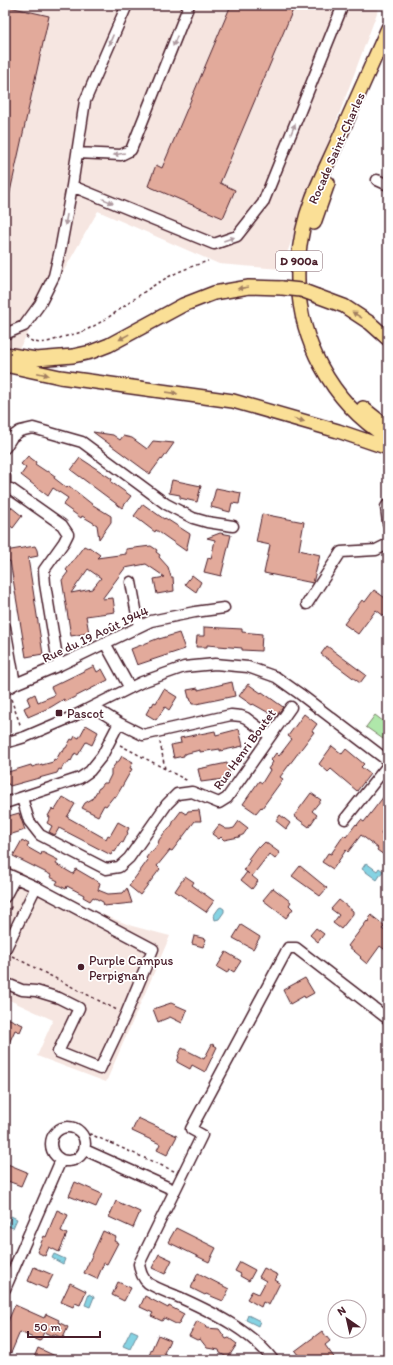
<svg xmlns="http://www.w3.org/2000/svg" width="393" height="1365" font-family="Itim,sans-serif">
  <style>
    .built { fill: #f6e6e1 }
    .green { fill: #afe7aa; stroke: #7c836a }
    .water { fill: #85d3e3; stroke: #6d8b99 }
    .building { fill: #e2aa9b; stroke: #4a1f2b; fill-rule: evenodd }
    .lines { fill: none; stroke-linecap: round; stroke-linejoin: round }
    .minor-casing { stroke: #4a1f2b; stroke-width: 13 }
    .major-casing { stroke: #4a1f2b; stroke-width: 16 }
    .path { stroke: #4a1f2b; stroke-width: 1.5; stroke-dasharray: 3 3; stroke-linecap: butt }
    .minor { stroke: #fff; stroke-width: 10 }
    .major { stroke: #fadf96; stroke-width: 13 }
    .major-bridge-casing { stroke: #4a1f2b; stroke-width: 16; stroke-linecap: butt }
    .major-bridge { stroke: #fadf96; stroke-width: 13 }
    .oneway { fill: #ae9aa0 }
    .oneway2 { fill: #a27f60 }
    .poi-dot { fill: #4a1f2b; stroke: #fff; stroke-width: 1.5 }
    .labels { text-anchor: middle; stroke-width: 3.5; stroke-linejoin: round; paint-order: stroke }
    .shield { fill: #fff; stroke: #80626b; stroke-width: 1 }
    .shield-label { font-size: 12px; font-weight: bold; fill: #4a1f2b }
    .street-label { font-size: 13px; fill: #4a1f2b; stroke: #fff }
    .poi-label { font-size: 13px; fill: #4a1f2b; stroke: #fff; text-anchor: start }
  </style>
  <rect width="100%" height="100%" fill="#fff"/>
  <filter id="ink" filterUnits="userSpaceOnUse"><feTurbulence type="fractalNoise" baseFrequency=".025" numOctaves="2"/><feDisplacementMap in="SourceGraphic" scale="8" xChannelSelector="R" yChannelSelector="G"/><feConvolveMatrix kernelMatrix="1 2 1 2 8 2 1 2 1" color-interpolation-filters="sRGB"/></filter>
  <g filter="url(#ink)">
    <path class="built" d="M5 5H380L281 269 219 264 98 211 16 354 5 349Z
      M5 864 101 914 132 926 170 936 106 1082 37 1056 53 1020 5 998Z"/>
    <path class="green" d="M375 715 388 725V733L383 739 366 727Z"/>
    <path class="water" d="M366 863 377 871 379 868 383 871 377 880 362 869Z
      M221 907 224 909V912L219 919 215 920 214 915 219 908Z
      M11 1216 17 1219 13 1228 7 1226Z
      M54 1254 65 1259 63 1264 52 1258Z
      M89 1294 94 1297 90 1307 85 1305Z
      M248 1315 260 1321 258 1326 246 1320Z
      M131 1330 138 1333 130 1349 123 1346Z"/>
    <path class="building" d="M231 5H295L220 183 235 190 223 218 148 186 156 165 162 168Z
      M5 6 49 16 8 201H5Z
      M93 432 113 435 120 440 123 436 132 438 147 449 153 441 174 443 162 460 161 459 150 474Z
      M28 456 36 462 35 464 47 472 48 471 55 476 54 478 67 488 69 486 93 505 111 516V522L99 539 97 525 82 516 81 518 63 505 68 498 53 488 48 496 21 475 26 468 21 464Z
      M80 458 112 479 111 482 131 496 122 508 71 470Z
      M172 480 201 486 197 502 180 498V495L169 493Z
      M216 488 241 493 239 504 232 503 230 512 211 507Z
      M143 504 164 519 165 518 190 534 186 551 156 530 155 532 134 516Z
      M11 507 22 516 13 528 5 522V515Z
      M262 514 304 522 299 550 320 555 313 583 264 573 270 545 256 542Z
      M220 533 231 535 221 576 204 572 208 558 211 559 215 540 207 538Z
      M35 546 37 550 38 556 28 558 43 654 26 657 10 561 5 562V551Z
      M84 546 88 548 89 547 100 555 97 558 126 554V549L151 546 157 550 156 552 160 555 159 557 168 567 171 577H173L174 591 157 594 154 579 165 577 146 564 125 568 102 599 113 598 115 612 86 616 89 633 71 636 62 580 68 572 66 570ZM88 569 101 578 92 589 71 593Z
      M192 575 201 582 196 592 185 584Z
      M374 590 388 600V619L376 610 358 634 344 624 362 600 365 602Z
      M204 627 242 629V632L262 634 261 651 242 650V648L207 645V647H196L197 636H204Z
      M179 633 185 649 137 665 131 649 159 638V639Z
      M327 646 366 675 360 683 321 654Z
      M94 666 97 672 102 669 108 680 65 702 64 699 51 707 28 717 24 708 30 705 27 698 35 694 38 702 55 695 51 687Z
      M232 682 235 696 196 704H192L190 698H189L187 690 198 688V690Z
      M248 684 261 693 262 692 283 707 276 717 253 704 252 705 239 696Z
      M164 689 177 697 169 710 165 707 156 720 146 714 151 705 152 706 154 702 156 703Z
      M304 714 317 724 312 731 314 732 280 777 283 779 262 808 261 807 256 813 243 804 259 781 262 783 270 770 268 769 273 762 271 760 276 753 279 756 292 739 288 736Z
      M86 725 98 732 92 745 86 742 78 755 75 753 71 761 70 760 66 765 64 764 61 770 59 769 57 773 10 786 9 784 5 785V773L31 765 32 767 42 764V765L53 762 54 759 56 760 61 751 63 752 65 748H66L71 739 73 740 75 736 79 738Z
      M239 729 243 746 220 751V749L200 752V750L184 754V756L174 758 171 745 181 743 180 738 215 731 216 735Z
      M332 746 342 754 346 749 364 764 361 767 370 774 357 791 331 769 328 772 319 764Z
      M122 756 133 762 130 768 132 769 116 797 114 796 106 806 104 805 98 816 82 808 85 803 92 799 99 788H100L104 783H107L111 775V770L116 763 119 761Z
      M227 763 230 776 223 777 224 779 201 782 198 769Z
      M388 791V823L381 833 388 839V858L377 850 378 848 361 835 348 852 346 850 333 869 322 862 328 853 331 854 344 835 346 837 356 824 357 825 361 820 364 822Z
      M311 793 321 800 312 811 317 815 309 827 294 816Z
      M63 797 75 804 67 817 106 839 108 835 110 836 118 822 129 828 127 832 128 833 123 843 121 842 115 852 113 851 111 855 59 828 55 835 49 832 52 826 47 823 50 817 48 816 52 809 55 810Z
      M199 810 201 821H195L172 851 170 850 166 855 157 866 160 869 140 895 129 886 148 860 146 858 151 851 152 852 158 844 159 840 165 832 168 830 172 825 174 820 181 811 186 814 188 811Z
      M19 813 25 830 9 835 8 833 5 834V817Z
      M280 815 290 823 286 829 276 821Z
      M239 821 248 828 243 835H242L239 837 224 840 221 837 219 839 212 834 219 825 226 829H230L234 828Z
      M22 840 29 844 27 847 41 855 42 852 58 860 56 864 73 874 76 869 100 883 98 890 108 894 123 893 127 888 132 903 104 906 103 902 93 897 90 901 83 897 84 895 67 886 66 889 56 884 58 881 50 877 51 875 13 856Z
      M265 842 280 853 275 859 269 854 259 867 252 876 258 881 252 889 241 880 247 872 249 874 244 870 250 860 248 859 257 847 259 848Z
      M300 866 327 888 320 896 292 876Z
      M185 876 194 882 192 885 214 901 206 912 175 891Z
      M273 888 291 902 289 905 293 909 286 918 263 900Z
      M339 900 353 911V914L341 929 333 923 339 915 331 909Z
      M371 915 385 926 382 929 388 933V952L380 946 367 964 360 958 361 957 348 946 367 921 368 922Z
      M241 925 260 937 253 949 233 938Z
      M316 928 324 934 318 942 310 935Z
      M194 936 206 939 203 947 192 944Z
      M226 952 241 961 234 972 229 969 227 973 217 967Z
      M305 978 314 993 305 998 304 996 290 1004 283 990Z
      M171 1003 187 1010 182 1023 170 1017 158 1022 153 1009Z
      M5 1017 23 1025 20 1032 15 1030 5 1052Z
      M212 1044 217 1047 205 1072 192 1065 190 1069 177 1062 179 1057 178 1056 182 1048 204 1059Z
      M138 1118 177 1136 167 1155 157 1150 160 1144 132 1131Z
      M5 1163 27 1172 21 1186 5 1180Z
      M75 1182 102 1194 96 1207 69 1196Z
      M116 1201 140 1212 133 1228 109 1217Z
      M57 1210 68 1215 61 1231 67 1234 59 1252 49 1247 45 1256 37 1252 44 1236 46 1237Z
      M176 1228 216 1248 209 1262 168 1242Z
      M103 1231 116 1237 114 1241 118 1243 107 1264 104 1263 97 1279 84 1273Z
      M159 1254 172 1260 165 1274 152 1268Z
      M240 1262 255 1270 249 1281 240 1276 241 1274 235 1271Z
      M34 1267 53 1275 46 1289 28 1281Z
      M264 1268 278 1275 275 1280 280 1283 269 1305 263 1302 261 1307 247 1299 252 1291 259 1294 266 1281 259 1277Z
      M198 1273 229 1289 223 1301 206 1294 205 1295 191 1288Z
      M118 1282 131 1288 124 1301 112 1295Z
      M70 1283 86 1291 80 1305 75 1303 73 1307 61 1302Z
      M145 1296 168 1308 169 1306 184 1314 178 1325 164 1318 162 1321 151 1316 153 1313 140 1307Z
      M15 1305 44 1318 46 1314 59 1320 58 1322 68 1327 63 1338 53 1334 52 1336 44 1332 40 1341 20 1332 11 1353 5 1350V1328Z
      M197 1321 205 1325 206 1328 219 1329 226 1339 229 1338 237 1344 228 1358 220 1353 219 1350 207 1348 200 1339 197 1340 189 1336Z
      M322 1331 330 1341 325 1345 336 1360H302L295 1351Z
      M158 1335 170 1340 164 1353 166 1354 163 1360H147Z
      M38 1348 64 1360H33Z"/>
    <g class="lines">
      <defs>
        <path id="minor" d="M77 153 121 155 131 150 189 5
          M377 180 388 185
          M72 186 214 244 237 236 263 203 343 5
          M5 334 24 326 40 304 54 276 61 246 72 186 85 101 127 5
          M5 448 12 437 20 431 33 428 82 442 166 504 193 518 207 522 233 526
          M5 477V490
          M5 490 11 489 62 525 68 534 64 542 44 570 45 584 57 657 60 665
          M388 504 386 507 388 523
          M131 582 139 626
          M307 604 341 552 376 550 388 544
          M5 627 15 684
          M105 643 127 683 130 688
          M5 690 15 684 60 665 151 621 195 612 224 608
          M119 723 143 735 231 715 241 716 246 718 270 736
          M5 743 25 737 74 716 142 682 184 667 215 664 248 667 276 677 300 694 388 761
          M22 798 29 821 40 835 106 869 119 867 129 858 167 804 177 794 192 792 219 803 227 798 291 707
          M5 803 80 778 90 771 102 756 119 723 93 707
          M345 819 388 765
          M5 873 36 887 153 949 126 1014 100 1069 58 1052 79 1008 59 998 36 991 22 990 5 983
          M5 897 15 878
          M5 950 36 887
          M51 1144a17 17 0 1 1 34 0a17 17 0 1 1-34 0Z
          M85 1150 174 1190
          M5 1289 61 1160
          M273 1360C251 1331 214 1313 181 1298 172 1294 155 1288 148 1283 142 1278 140 1271 139 1264L202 1135 191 1129 288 948H296L388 1019"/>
        <path id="major" d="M388 28C372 64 356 100 340 136 331 157 320 178 312 199 291 254 293 314 321 366 337 396 359 420 388 438
          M314 223 328 183
          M317 296 344 306 370 323 388 339
          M5 354 36 359 73 356 91 352 109 345 183 305 214 293 249 287 282 288
          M5 365 60 377 233 401 338 431 388 448
          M363 408 388 428"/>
      </defs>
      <use href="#minor" class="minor-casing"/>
      <use href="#major" class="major-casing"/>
      <path class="path" d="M26 336C34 347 48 342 60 338 68 335 78 334 86 330 114 317 136 295 163 280 178 271 193 266 208 261
        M11 699 21 727
        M160 742 165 769
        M120 745 186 780 187 783
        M5 920 11 907 10 906
        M12 956 117 1010
        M85 1139 90 1134 174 1171"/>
      <use href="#minor" class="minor"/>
      <use href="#major" class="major"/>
      <defs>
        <path id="major-bridge" d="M282 288 301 290 317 296"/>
      </defs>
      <use href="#major-bridge" class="major-bridge-casing"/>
      <use href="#major-bridge" class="major-bridge"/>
    </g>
    <defs><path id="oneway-solid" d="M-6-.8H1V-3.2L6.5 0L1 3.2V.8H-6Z"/></defs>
    <g class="oneway">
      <use href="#oneway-solid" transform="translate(111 40) rotate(113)"/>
      <use href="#oneway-solid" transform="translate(175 41) rotate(112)"/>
      <use href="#oneway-solid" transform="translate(293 129) rotate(-68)"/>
      <use href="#oneway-solid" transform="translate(119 154) rotate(170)"/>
      <use href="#oneway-solid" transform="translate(108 201) rotate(22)"/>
      <use href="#oneway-solid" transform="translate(66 220) rotate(100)"/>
      <use href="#oneway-solid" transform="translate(229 239) rotate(-19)"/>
    </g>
    <g class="oneway2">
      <use href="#oneway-solid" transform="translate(243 288) rotate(171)"/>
      <use href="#oneway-solid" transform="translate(357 315) rotate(-148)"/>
      <use href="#oneway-solid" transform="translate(124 337) rotate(151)"/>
      <use href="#oneway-solid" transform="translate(43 374) rotate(12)"/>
      <use href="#oneway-solid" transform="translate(172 393) rotate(8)"/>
      <use href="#oneway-solid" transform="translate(299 420) rotate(16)"/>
    </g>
  </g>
  <g class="poi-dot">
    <rect x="55" y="709" width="8" height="8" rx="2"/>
    <circle cx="81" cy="967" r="4"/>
  </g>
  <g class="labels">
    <rect class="shield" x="276" y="251" width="46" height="20" rx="3"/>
    <g class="shield-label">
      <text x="299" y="265">D 900a</text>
    </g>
    <g class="street-label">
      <text transform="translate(336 148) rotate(-66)" y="5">Rocade Saint-Charles</text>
      <text transform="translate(95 634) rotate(-25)" y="5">Rue du 19 Août 1944</text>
      <text transform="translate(244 749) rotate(-54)" y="5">Rue Henri Boutet</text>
    </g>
    <g class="poi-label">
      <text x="67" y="718">Pascot</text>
      <text x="89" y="965">Purple Campus<tspan x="89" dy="15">Perpignan</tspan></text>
    </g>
  </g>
  <rect width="393" height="1365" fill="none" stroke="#fff" stroke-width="20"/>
  <rect x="10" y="10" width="373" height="1345" fill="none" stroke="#4a1f2b" stroke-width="1.5" filter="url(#ink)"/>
  <g transform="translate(347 1319) rotate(326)"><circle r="19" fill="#ffffff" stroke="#b7a5aa"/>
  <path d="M0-3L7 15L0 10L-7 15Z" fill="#4a1f2b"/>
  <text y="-6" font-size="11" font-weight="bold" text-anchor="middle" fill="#4a1f2b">N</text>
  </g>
  <path d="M28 1331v6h72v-6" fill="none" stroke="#4a1f2b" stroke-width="2"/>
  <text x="34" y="1331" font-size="12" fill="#4a1f2b" stroke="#ffffff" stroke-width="3" paint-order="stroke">50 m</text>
</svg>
